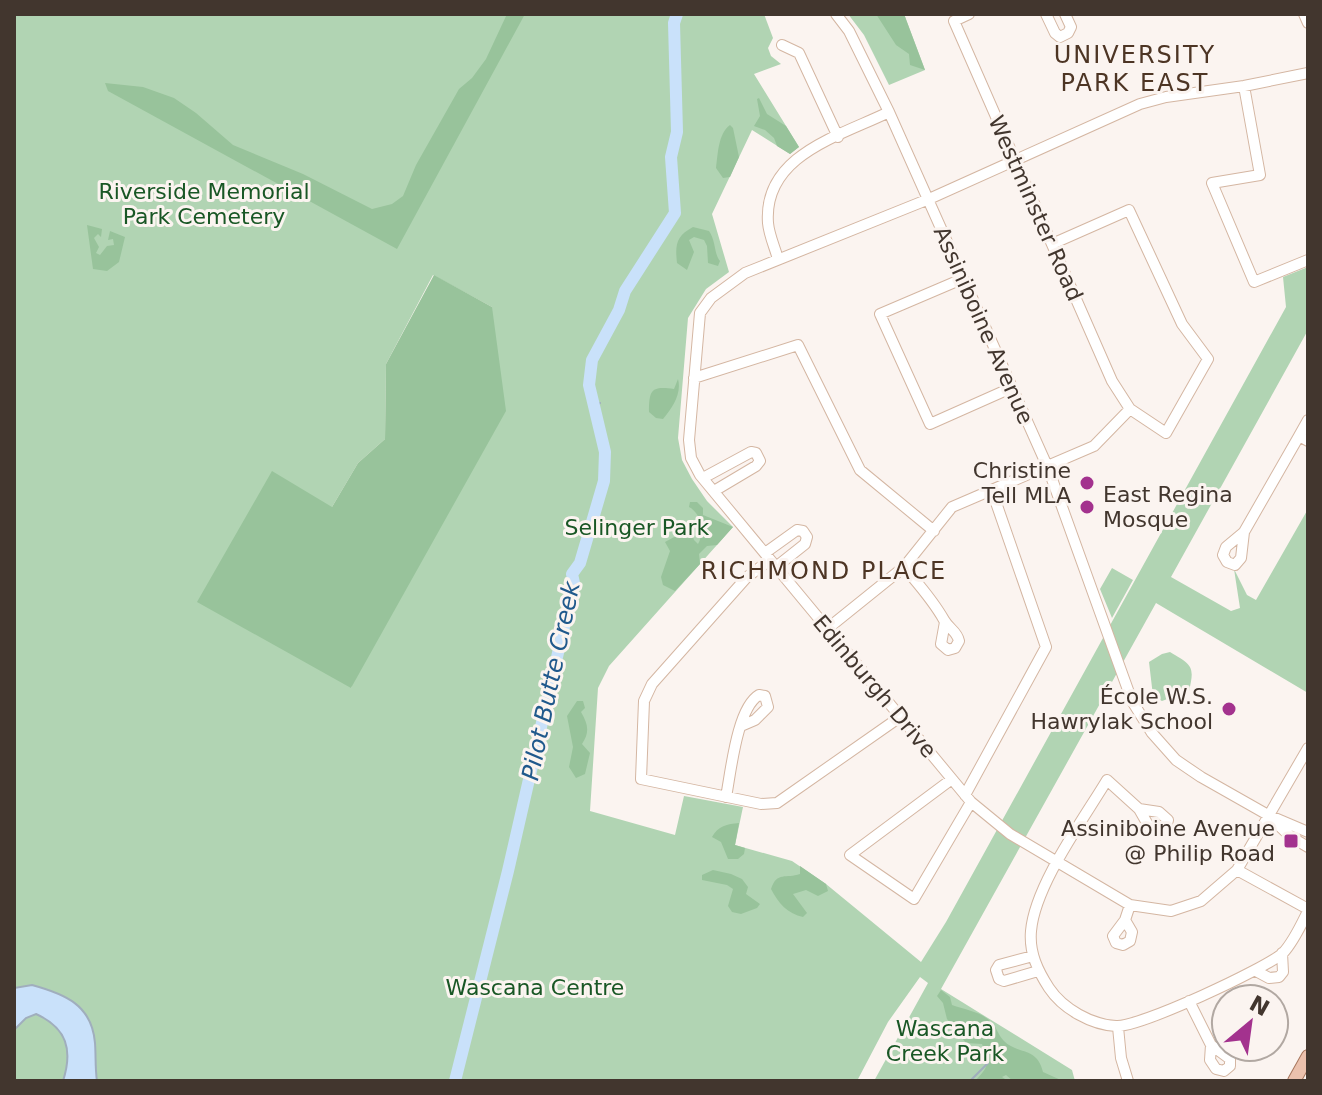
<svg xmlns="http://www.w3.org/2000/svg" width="1322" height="1095" font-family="'DejaVu Sans',sans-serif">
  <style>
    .green { fill: #b1d4b3; fill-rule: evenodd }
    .forest { fill: #98c39b }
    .water { fill: #c9e1fa; stroke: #a0aebd; stroke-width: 2 }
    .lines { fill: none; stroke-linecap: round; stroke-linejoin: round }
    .stream { stroke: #a0aebd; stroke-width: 2 }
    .river { stroke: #c9e1fa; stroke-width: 12 }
    .minor-casing { stroke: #d4b6a2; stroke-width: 12 }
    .major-casing { stroke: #a7765d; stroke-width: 14 }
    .minor { stroke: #fff; stroke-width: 10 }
    .major { stroke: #ebc1ad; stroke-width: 12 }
    .poi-dot { fill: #a3328e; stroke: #fbf4f0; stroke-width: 3 }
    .labels { text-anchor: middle; stroke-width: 6; stroke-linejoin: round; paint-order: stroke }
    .park-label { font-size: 22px; fill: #195725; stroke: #fbf4f0 }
    .street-label { font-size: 22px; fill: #42362e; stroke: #fbf4f0 }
    .poi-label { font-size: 22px; fill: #42362e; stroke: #fbf4f0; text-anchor: end }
    .neighbourhood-label { font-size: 24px; letter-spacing: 2px; fill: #4d3524; stroke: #fbf4f0 }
    .water-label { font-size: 24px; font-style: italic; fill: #20598c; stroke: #fbf4f0 }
  </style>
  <rect width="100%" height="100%" fill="#fbf4f0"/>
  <path class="green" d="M14 14H764L773 38 768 48 771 56 781 64 754 74 799 147 790 154 752 130 712 214 729 272 706 289 688 318 678 438 682 460 692 479 707 501 733 527 609 666 598 688 590 811 675 835 684 796 743 807 735 845 792 861 826 884 921 962 946 922 1286 307 1283 277 1308 267V330L1171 577 1231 611 1240 608 1234 569 1247 595 1256 600 1308 509V693L1156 603 941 989 1072 1070 1075 1081H874L928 983 920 977 888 1022 857 1081H97L94 1064 95 1043 32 985 14 988ZM433 275 492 307 351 688 332 507 358 463 385 439 386 364Z
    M848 14H904L925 70 889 85 864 35Z
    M1112 568 1133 580 1112 618 1100 589Z
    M1170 652C1192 665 1195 666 1189 691L1162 701 1153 696 1149 662 1162 654Z
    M36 1014C69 1030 74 1048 63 1081H14V1030L26 1018Z"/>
  <path class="forest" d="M507 14H525L397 249 108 91 105 83 143 87 174 98 196 113 233 145 303 174 372 209 392 204 403 196 416 165 459 89 472 78 486 59Z
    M876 14H904L925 70 910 65 909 54 896 45Z
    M759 98 767 114 786 126 799 147 790 154 777 146 774 138 765 130 754 126 760 116 757 99Z
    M730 125 733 128 739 157 730 177 723 178 716 168C718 154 718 134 730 125Z
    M87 225 102 229 101 237 98 234 94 238 99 247 96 253 100 255 107 246 114 245 113 239 108 240 110 231 125 237 119 262 107 271 93 269Z
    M693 227 709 231C716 241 714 254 720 261L718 266 708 263 707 246 704 240 694 237 689 240 694 252 687 270 677 263C675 245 676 236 693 227Z
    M434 275 492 307 506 411 351 688 197 602 272 471 332 507 358 463 385 439 386 364Z
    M678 379C682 394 672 408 663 419L656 418 649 412C649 389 652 386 674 389Z
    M690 502H697L703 508V515L733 527 717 545 707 546 699 554 700 564 675 591 663 585 661 577 670 551 665 542 676 536 692 534 694 540 698 544C705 532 701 513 689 507Z
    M577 701H583L585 708 581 712C588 724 590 732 582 744L590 753 585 774 576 778 569 767 573 747 567 716Z
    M739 823 735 845 745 848 744 854 738 859H728L721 842 712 837C718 826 727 824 739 823Z
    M800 866 826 884 828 891 818 896 806 890 793 894 807 913 803 917C788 914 778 903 771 889 777 871 786 879 800 874Z
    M713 870 731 874 742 879 748 887 746 894 760 904 757 908 741 914 732 912 728 906 733 889 727 885 702 880V875Z
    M941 990 950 997 952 1005C966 1010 983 1012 993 1024 997 1029 999 1036 1004 1041 1018 1055 1037 1046 1043 1072L1063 1081H1013L1006 1075 1002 1077 1008 1081H975C990 1065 989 1064 982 1044L966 1043 947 1019 943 1003 937 996Z"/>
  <path class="water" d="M32 985C65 994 92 1005 95 1043 96 1056 95 1068 97 1081H63C73 1050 67 1028 36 1014L26 1018 14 1030V988Z"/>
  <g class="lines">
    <path class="stream" d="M594 409 600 403
      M970 1081 988 1063"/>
    <path class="river" d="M455 1081 508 871 574 583 572 574 580 563 604 481 605 452 589 385 592 360 619 310 625 291 675 213 671 157 677 132 674 23 677 14"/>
    <defs>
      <path id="minor" d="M836 14 849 31 889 112 1048 468 1132 701 1152 733 1176 760 1201 777 1268 815 1308 832
        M969 14 954 21 1112 381 1130 409 1166 433 1208 359 1182 324 1129 210 1052 244
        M1046 14 1055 33 1060 37 1068 33 1071 27 1065 14
        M1304 14 1308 23
        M782 45 799 53 838 137
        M1308 73 1244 86 1166 97 1140 104 929 199 745 273 711 298 700 313 689 440 691 458 700 475 971 802 1010 834 1130 905 1171 911 1201 901 1237 870 1308 748
        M1244 86 1260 175 1212 183 1254 282 1308 260
        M778 259C775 248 769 235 768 223 763 155 840 136 889 112
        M962 279 880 314 930 424 1011 388
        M694 378 798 345 860 470 934 531
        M1308 420 1299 436 1308 441
        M703 478 751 452 756 453 760 461 756 466 714 491
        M1244 532 1241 558 1235 565 1227 562 1223 555 1226 547 1244 532 1299 436
        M765 553 797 530 803 531 807 537 805 544 776 567
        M770 560 747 577 652 684 644 701 641 779 761 804 777 803 900 717
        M904 567C919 585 933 600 944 620 949 629 957 631 959 641L955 648 948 650 941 644 945 622
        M827 629 904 567 952 507 1094 446 1130 409
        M952 779 850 855 914 899 971 802
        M965 795 1046 647 992 491
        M726 797C731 771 737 708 759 695L765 696 768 707 755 720 741 726
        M1139 809 1159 812 1168 820 1166 828 1160 832 1151 830 1139 809 1107 780C1083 820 1035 885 1031 931 1029 953 1038 971 1049 988 1063 1009 1092 1025 1116 1026 1138 1028 1265 969 1283 953 1294 941 1301 925 1308 911
        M1273 820 1291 837 1308 847
        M1237 870 1308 909
        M1125 920 1132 932 1130 941 1123 945 1116 943 1113 936 1125 920 1130 905
        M1033 956 999 965 996 970 999 979 1004 981 1038 971
        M1256 971 1269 978 1279 977 1283 972 1282 953
        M1189 1001 1211 1045 1210 1060 1216 1069 1224 1071 1230 1066V1059L1211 1045
        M1118 1027 1121 1058 1128 1081"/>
      <path id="major" d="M1294 1081 1308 1056"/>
    </defs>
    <use href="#minor" class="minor-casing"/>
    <use href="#major" class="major-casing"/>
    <use href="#minor" class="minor"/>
    <use href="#major" class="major"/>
  </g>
  <g class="poi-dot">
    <circle cx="1087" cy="483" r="8"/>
    <circle cx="1087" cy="507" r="8"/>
    <circle cx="1229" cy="709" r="8"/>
    <rect x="1283" y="833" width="16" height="16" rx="4"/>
  </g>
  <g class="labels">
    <g class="park-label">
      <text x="204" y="199">Riverside Memorial<tspan x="204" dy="25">Park Cemetery</tspan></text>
      <text x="637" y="535">Selinger Park</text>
      <text x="535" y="995">Wascana Centre</text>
      <text x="945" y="1036">Wascana<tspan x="945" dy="25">Creek Park</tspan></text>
    </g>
    <g class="street-label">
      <text transform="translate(1036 208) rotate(66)" y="8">Westminster Road</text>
      <text transform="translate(984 325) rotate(66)" y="8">Assiniboine Avenue</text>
      <text transform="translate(875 686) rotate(50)" y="8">Edinburgh Drive</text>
    </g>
    <g class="poi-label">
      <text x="1071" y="478">Christine<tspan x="1071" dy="25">Tell MLA</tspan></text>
      <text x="1103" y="502" text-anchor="start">East Regina<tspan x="1103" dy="25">Mosque</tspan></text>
      <text x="1213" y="704">École W.S.<tspan x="1213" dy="25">Hawrylak School</tspan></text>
      <text x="1275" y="836">Assiniboine Avenue<tspan x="1275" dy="25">@ Philip Road</tspan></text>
    </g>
    <g class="neighbourhood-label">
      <text x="1135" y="63">UNIVERSITY<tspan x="1135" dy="28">PARK EAST</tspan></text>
      <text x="824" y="579">RICHMOND PLACE</text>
    </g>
    <g class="water-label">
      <text transform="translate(551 681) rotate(-78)" y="8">Pilot Butte Creek</text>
    </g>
  </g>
  <rect width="1322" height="1095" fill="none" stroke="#42362e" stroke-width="32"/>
  <g transform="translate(1250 1023) rotate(29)"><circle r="38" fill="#fbf4f0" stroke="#b1a8a2" stroke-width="2"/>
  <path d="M0-6L14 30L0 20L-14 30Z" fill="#a3328e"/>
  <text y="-12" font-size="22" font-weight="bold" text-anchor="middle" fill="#42362e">N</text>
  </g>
</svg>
